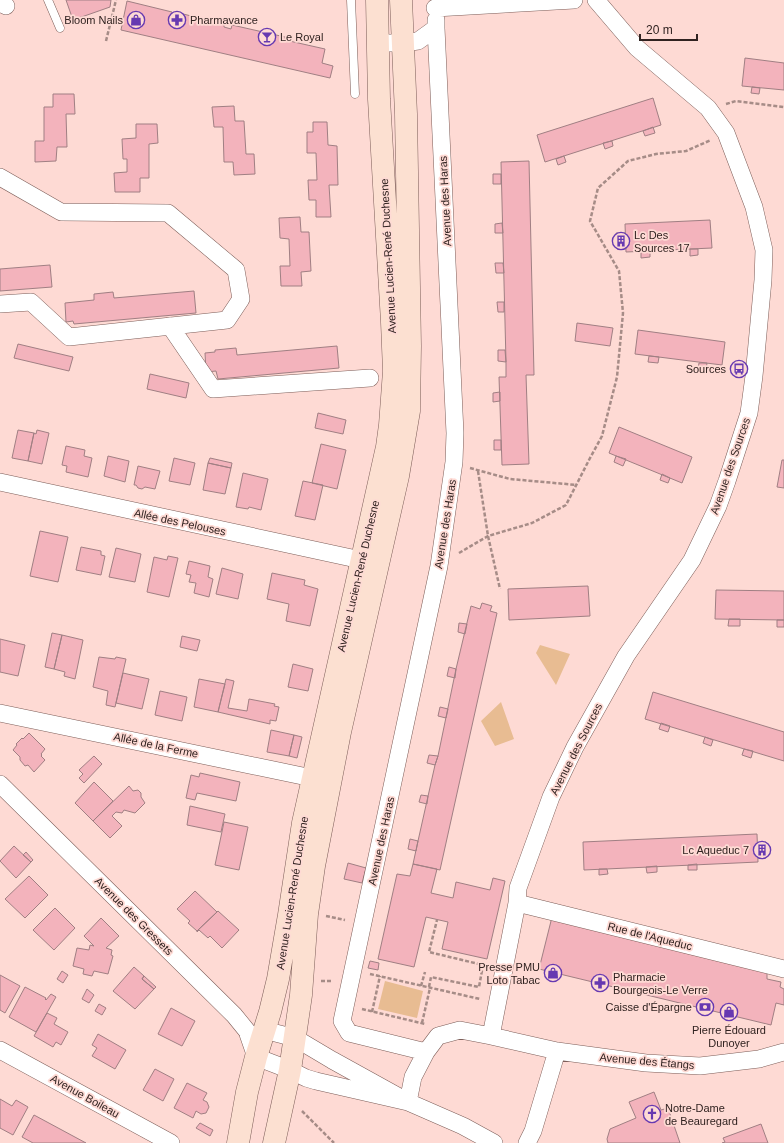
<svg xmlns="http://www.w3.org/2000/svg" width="784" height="1143" font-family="Arial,sans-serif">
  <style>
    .green { fill: #e8bc92 }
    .building { fill: #f3b3bc; stroke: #a07f83 }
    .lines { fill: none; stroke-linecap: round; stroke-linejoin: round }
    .service-casing { stroke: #7d5e59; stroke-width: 9 }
    .minor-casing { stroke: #7d5e59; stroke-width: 18 }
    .secondary-casing { stroke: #7d5e59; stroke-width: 23 }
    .path { stroke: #a68c87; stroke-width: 2.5; stroke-dasharray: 4 2; stroke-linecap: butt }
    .service { stroke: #fff; stroke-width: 8 }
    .minor { stroke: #fff; stroke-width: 17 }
    .secondary { stroke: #fce0d1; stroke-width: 22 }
    .labels { text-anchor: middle; stroke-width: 3.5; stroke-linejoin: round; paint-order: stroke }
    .poi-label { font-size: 11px; fill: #302220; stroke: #fedad4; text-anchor: end }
    .street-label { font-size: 11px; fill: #302220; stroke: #fedad4 }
  </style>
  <rect width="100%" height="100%" fill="#fedad4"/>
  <path class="green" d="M540 645 570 654 556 685 536 653Z
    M501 702 514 739 495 746 481 721Z
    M385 981 423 991 417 1018 378 1009Z"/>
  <path class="building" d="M66 0H111L110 7 73 20Z
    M127 1 172 12V15L178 16 179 13 224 24V27L231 29 232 25 285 37V40L325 49 322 63 333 66 330 78 121 30Z
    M745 58 784 63V90L742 86Z
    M752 87 760 88 759 94 751 93Z
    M53 94H74L75 114H66L67 147H57L56 161 35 162V141H44V107H53Z
    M653 98 661 125 545 162 537 135Z
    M234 106 235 121H244L246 154H254L255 174 234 175 233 162H224L223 127H214L212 107Z
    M313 122H327L328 145 337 146 338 185H329L331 217H316V200H309L308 180H317L316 153H307V132H313Z
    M136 124H157L158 143 149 144V178H140V192H115L114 173 127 172V159H123L122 139 136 138Z
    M653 127 655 133 645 136 643 131Z
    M612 141 613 146 605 149 603 143Z
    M564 156 566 162 558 165 556 159Z
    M529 161 534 375H526L529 464 502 465 499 377H506V362L501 162Z
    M493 174H501V184H493Z
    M300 217 301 232H309L311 271 301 272 302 286H281L280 266H290L289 239 280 238 279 218Z
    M710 220 712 248 626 252 625 224Z
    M502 223 503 233H495V224Z
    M616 233H625L626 249H617Z
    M690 249H698V255L690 256Z
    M641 251H650V257L641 258Z
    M495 263H503L504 273H496Z
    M50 265 52 287 0 291V269Z
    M194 291 196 313 74 324 73 321 66 322 65 303 94 300V294L113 292 114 298Z
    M497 302H504V312H498Z
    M577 323 613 328 610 346 575 341Z
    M638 330 725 342 722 365 635 354Z
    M18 344 73 357 69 371 14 358Z
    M337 346 339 368 218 379 216 371 206 372 205 353 215 352V350L236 348 237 355Z
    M498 350H505L506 362 498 361Z
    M649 356 659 357 658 363 648 362Z
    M699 363H707L706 370 698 369Z
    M150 374 189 383 186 398 147 389Z
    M500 392V401L493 402V393Z
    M318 413 346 420 343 434 315 428Z
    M619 427 692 457 682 483 609 453Z
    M18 430 34 433 28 461 12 458Z
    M37 430 49 433 42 464 28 461 34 433 36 434Z
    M494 440H501V450H494Z
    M321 444 346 450 337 489 312 483Z
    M66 446 85 450 84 456 92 458 88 477 66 472 67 466 62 465Z
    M108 456 129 461 125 482 104 476Z
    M616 456 626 459 623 466 614 462Z
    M174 458 195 463 190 485 169 481Z
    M210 458 232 463 231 468 208 463Z
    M782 460H784V488L777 487Z
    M208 463 231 468 225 494 203 490Z
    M138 466 160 471 155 489 145 487 142 489 138 488 136 485H134Z
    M243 473 268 479 261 510 249 507 248 509 236 507Z
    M662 474 670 478 668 483 660 480Z
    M303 481 323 485 315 520 295 516Z
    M40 531 68 537 58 582 30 576Z
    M81 547 101 551V555L105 556 101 575 76 570Z
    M116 548 141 554 135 582 109 577Z
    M168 556 178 558 169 597 147 592 154 557 167 560Z
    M189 561 210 566 208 577 213 579 209 597 194 593 196 583 189 582 191 575 186 574Z
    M222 568 243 574 238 599 216 594Z
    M272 573 305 580 304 585 318 589 310 626 286 621 289 604 267 599Z
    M588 586 590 616 509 620 508 589Z
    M716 590 784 591V620L715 619Z
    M482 603 492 606 490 611 497 613 440 870 413 864 418 841 435 765 438 756 456 669 471 606 480 609Z
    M729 619H740V626H728Z
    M777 620H784V627H777Z
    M459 623 467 624 465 634 458 632Z
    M52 633 62 635 54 669 45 667Z
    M62 635 83 640 75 679 64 676 65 672 54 669Z
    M182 636 200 640 197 651 180 647Z
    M0 639 25 645 18 676 0 672Z
    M99 657 115 659 116 657 126 659 115 707 106 705 108 691 93 687Z
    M293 664 313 669 308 691 288 687Z
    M449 667 456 669 455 678 447 676Z
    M123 673 149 679 142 709 116 703Z
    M199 679 225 684 218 712 194 707Z
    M226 679 234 681 228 708 247 711 249 699 275 704 274 706 279 707 276 721 270 720V724L218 712Z
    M160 691 187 697 182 721 155 715Z
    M653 692 784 732V761L645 719Z
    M440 707 448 709 446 718 438 716Z
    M661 723 670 726 668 732 659 729Z
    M271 730 294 735 289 756 267 752Z
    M29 733 45 749 41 754 42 755 41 756 45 760 34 772 28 765 25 766 20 760V757L13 750 17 745 16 744 22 738 23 739Z
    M294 735 302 737 297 758 289 756Z
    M705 737 713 740 711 746 703 743Z
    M744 749 753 751 751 758 742 755Z
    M429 755 438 756 435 765 427 763Z
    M94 756 102 764 84 783 79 778 83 774 79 770Z
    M200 773 240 782 236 801 197 793 195 800 186 798 191 775 199 777Z
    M94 782 113 801 93 821 75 803Z
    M129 786 133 791 138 790 141 793V797L145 803 135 813 124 810 122 813 116 812 112 816 122 826 110 838 93 821Z
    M421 795 428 796 427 804 419 802Z
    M190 806 225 814 221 832 187 825Z
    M224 822 248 827 239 870 215 865Z
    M757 834 758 862 584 870 583 842Z
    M410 839 418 841 416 851 408 849Z
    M766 842V858H758L757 843Z
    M14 846 31 862 16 878 0 861Z
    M26 852 33 860 31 862 23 855Z
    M348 863 366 868 362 883 344 879Z
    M413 864 437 869 431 893 453 898 456 882 490 890 493 878 505 881 487 959 442 949 448 922 426 917 414 967 378 959 397 874 410 876Z
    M697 864V870H688V865Z
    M657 866V872L647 873 646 867Z
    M599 869H607L608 874 599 875Z
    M29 876 48 895 25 918 5 899Z
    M195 891 217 912 197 931 188 923 190 921 177 909Z
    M55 908 75 928 54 950 33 930Z
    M218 911 239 930 222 948 210 936 208 938 199 930 197 932V931Z
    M552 917 767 971V979L781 982 780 987 784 989V1005L776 1003 771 1025 539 969Z
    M101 918 119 936 106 948 112 950 111 955 113 956 108 974 94 971 92 976 83 974 84 969 73 966 77 948 89 950 90 945 94 946 84 936Z
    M370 961 379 963 378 970 368 968Z
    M134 967 144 976 142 979 154 989 135 1009 113 991Z
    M62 971 68 975 63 983 57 979Z
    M0 975 20 986 5 1013 0 1010Z
    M144 976 156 987 154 989 142 979Z
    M25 987 46 998 45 999 46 1000 51 994 56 997 36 1032 9 1017Z
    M87 989 94 995 89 1003 82 999Z
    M99 1004 106 1008 102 1015 95 1011Z
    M171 1008 195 1021 182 1046 158 1034Z
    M47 1013 57 1018 54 1024 68 1032 61 1045 56 1042 53 1047 34 1036Z
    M98 1034 126 1050 115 1069 92 1056 97 1048 92 1045Z
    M155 1069 174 1079 163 1101 143 1090Z
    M187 1083 207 1093 203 1100 207 1102 209 1107 206 1113 201 1114 196 1111 193 1118 174 1108Z
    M654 1092 661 1110 668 1108 680 1143H608L607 1139 610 1129 636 1118 629 1102Z
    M0 1099 12 1106 16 1100 28 1107 13 1135 0 1128Z
    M34 1115 86 1143H33L22 1137Z
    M200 1123 213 1130 210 1136 196 1128Z
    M761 1124 768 1143H722L725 1142 723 1138Z"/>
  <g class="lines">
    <defs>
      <path id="service" d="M48 0 60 28
        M351 0 355 94"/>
      <path id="minor" d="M0 3 6 6
        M435 8 574 0
        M379 43H403L418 41 436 28V20
        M0 177 61 212 168 213 236 270 241 299 227 320 69 337 31 302 0 304
        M170 326 213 389 370 378
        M0 482 361 560
        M0 713 312 778
        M0 784 234 1015 247 1031 256 1057 290 1070 306 1078 316 1081 408 1102
        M517 903 784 969
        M264 1030 295 1038 332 1060 408 1102 463 1126 494 1143
        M491 1036 517 903 518 888 551 797 575 747 626 656 692 560 718 506 727 481 749 413 754 376 763 280 764 250 754 207 726 133 708 108 637 48 596 0
        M0 1050 171 1143
        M426 1052 349 1033 342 1021 439 566 454 462 455 433 436 28
        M408 1102 413 1077 426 1052 438 1036 460 1030 491 1036 557 1051 646 1063 700 1066 759 1059 784 1052
        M527 1143 533 1131 557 1051"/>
      <path id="secondary" d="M238 1143 247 1092 256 1057 270 1012 278 979 289 915 303 823 387 447 390 425 394 371 392 322 379 99 377 0
        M274 1143 290 1070 301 995 307 914 314 866 340 732 398 476 409 411 410 346 406 114 401 0"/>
    </defs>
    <use href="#service" class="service-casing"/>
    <use href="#minor" class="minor-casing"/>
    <use href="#secondary" class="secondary-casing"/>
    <path class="path" d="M106 41 116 0
      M726 104 736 101 784 107
      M470 468 510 479 577 485
      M478 471 488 536 500 589
      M459 553 488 536 532 523 566 505 589 460 602 436 617 377 623 313 619 271 590 221 598 188 628 161 656 154 686 151 711 140
      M326 916 345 920
      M370 974 480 999
      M321 981H332
      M421 986 425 972
      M429 987 431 977 479 987 483 965 429 952 437 920
      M362 1009 425 1024
      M372 1012 380 976
      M422 1023 430 988
      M302 1111 334 1143"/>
    <use href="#service" class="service"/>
    <use href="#minor" class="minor"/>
    <use href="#secondary" class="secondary"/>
  </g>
  <defs>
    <symbol id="shop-ring" viewBox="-11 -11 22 22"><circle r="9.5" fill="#fedad4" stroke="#6639b1" stroke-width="1.5"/><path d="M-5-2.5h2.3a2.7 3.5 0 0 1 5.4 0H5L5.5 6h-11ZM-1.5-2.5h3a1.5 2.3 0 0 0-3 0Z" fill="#6639b1"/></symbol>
    <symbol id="pharmacy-ring" viewBox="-11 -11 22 22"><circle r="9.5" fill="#fedad4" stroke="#6639b1" stroke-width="1.5"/><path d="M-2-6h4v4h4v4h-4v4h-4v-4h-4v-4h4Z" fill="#6639b1"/></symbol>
    <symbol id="bar-ring" viewBox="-11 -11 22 22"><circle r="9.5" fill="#fedad4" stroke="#6639b1" stroke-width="1.5"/><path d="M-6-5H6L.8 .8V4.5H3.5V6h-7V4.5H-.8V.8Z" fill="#6639b1"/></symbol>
    <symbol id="building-ring" viewBox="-11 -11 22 22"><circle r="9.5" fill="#fedad4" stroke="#6639b1" stroke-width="1.5"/><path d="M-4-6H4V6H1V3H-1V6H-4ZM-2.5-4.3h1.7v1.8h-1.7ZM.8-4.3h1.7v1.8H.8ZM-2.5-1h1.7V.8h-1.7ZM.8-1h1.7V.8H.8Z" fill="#6639b1"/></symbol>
    <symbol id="bus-ring" viewBox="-11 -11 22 22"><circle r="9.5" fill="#fedad4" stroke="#6639b1" stroke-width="1.5"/><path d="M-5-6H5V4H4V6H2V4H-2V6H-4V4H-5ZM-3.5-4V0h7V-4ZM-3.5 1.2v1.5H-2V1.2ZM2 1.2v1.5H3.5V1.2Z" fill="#6639b1"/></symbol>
    <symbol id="bank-ring" viewBox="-11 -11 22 22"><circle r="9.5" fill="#fedad4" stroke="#6639b1" stroke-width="1.5"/><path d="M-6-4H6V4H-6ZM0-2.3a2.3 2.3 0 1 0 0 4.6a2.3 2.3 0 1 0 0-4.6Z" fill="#6639b1"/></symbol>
    <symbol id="church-ring" viewBox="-11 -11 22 22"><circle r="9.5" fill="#fedad4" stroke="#6639b1" stroke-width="1.5"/><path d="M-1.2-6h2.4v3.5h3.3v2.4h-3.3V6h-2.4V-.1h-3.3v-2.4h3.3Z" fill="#6639b1"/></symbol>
  </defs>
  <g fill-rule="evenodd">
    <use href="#shop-ring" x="126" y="10" width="20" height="20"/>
    <use href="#pharmacy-ring" x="167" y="10" width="20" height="20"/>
    <use href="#bar-ring" x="257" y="27" width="20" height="20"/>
    <use href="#building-ring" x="611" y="231" width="20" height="20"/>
    <use href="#bus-ring" x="729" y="359" width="20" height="20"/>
    <use href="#building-ring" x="752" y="840" width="20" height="20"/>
    <use href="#shop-ring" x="543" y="963" width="20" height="20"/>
    <use href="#pharmacy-ring" x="590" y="973" width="20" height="20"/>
    <use href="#bank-ring" x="695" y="997" width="20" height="20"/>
    <use href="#shop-ring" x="719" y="1002" width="20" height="20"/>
    <use href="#church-ring" x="642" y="1104" width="20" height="20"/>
  </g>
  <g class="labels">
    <g class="poi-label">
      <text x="123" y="24">Bloom Nails</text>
      <text x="190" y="24" text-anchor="start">Pharmavance</text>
      <text x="280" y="41" text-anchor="start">Le Royal</text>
      <text x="634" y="239" text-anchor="start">Lc Des<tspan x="634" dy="13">Sources 17</tspan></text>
      <text x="726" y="373">Sources</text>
      <text x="749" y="854">Lc Aqueduc 7</text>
      <text x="540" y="971">Presse PMU<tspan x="540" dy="13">Loto Tabac</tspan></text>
      <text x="613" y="981" text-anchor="start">Pharmacie<tspan x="613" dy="13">Bourgeois-Le Verre</tspan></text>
      <text x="692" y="1011">Caisse d'Épargne</text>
      <text x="729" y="1034" text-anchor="middle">Pierre Édouard<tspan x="729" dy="13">Dunoyer</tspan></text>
      <text x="665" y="1112" text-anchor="start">Notre-Dame<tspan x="665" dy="13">de Beauregard</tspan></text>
    </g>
    <g class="street-label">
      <text transform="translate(445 201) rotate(-93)" y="4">Avenue des Haras</text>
      <text transform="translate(388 256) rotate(-93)" y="4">Avenue Lucien-René Duchesne</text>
      <text transform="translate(730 466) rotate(-71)" y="4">Avenue des Sources</text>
      <text transform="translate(180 522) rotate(12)" y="4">Allée des Pelouses</text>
      <text transform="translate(445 524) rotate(-81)" y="4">Avenue des Haras</text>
      <text transform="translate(358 576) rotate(-77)" y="4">Avenue Lucien-René Duchesne</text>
      <text transform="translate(156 745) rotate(12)" y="4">Allée de la Ferme</text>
      <text transform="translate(576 749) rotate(-63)" y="4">Avenue des Sources</text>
      <text transform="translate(381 841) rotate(-78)" y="4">Avenue des Haras</text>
      <text transform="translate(292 893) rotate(-81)" y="4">Avenue Lucien-René Duchesne</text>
      <text transform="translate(134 916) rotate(45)" y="4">Avenue des Gressets</text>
      <text transform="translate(650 936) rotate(14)" y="4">Rue de l'Aqueduc</text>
      <text transform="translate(647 1061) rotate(5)" y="4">Avenue des Étangs</text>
      <text transform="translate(85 1096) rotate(29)" y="4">Avenue Boileau</text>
    </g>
  </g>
  <path d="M640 34v6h57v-6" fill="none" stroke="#302220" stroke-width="2"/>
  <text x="646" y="34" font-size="12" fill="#302220" stroke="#fedad4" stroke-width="3" paint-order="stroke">20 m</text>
</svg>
